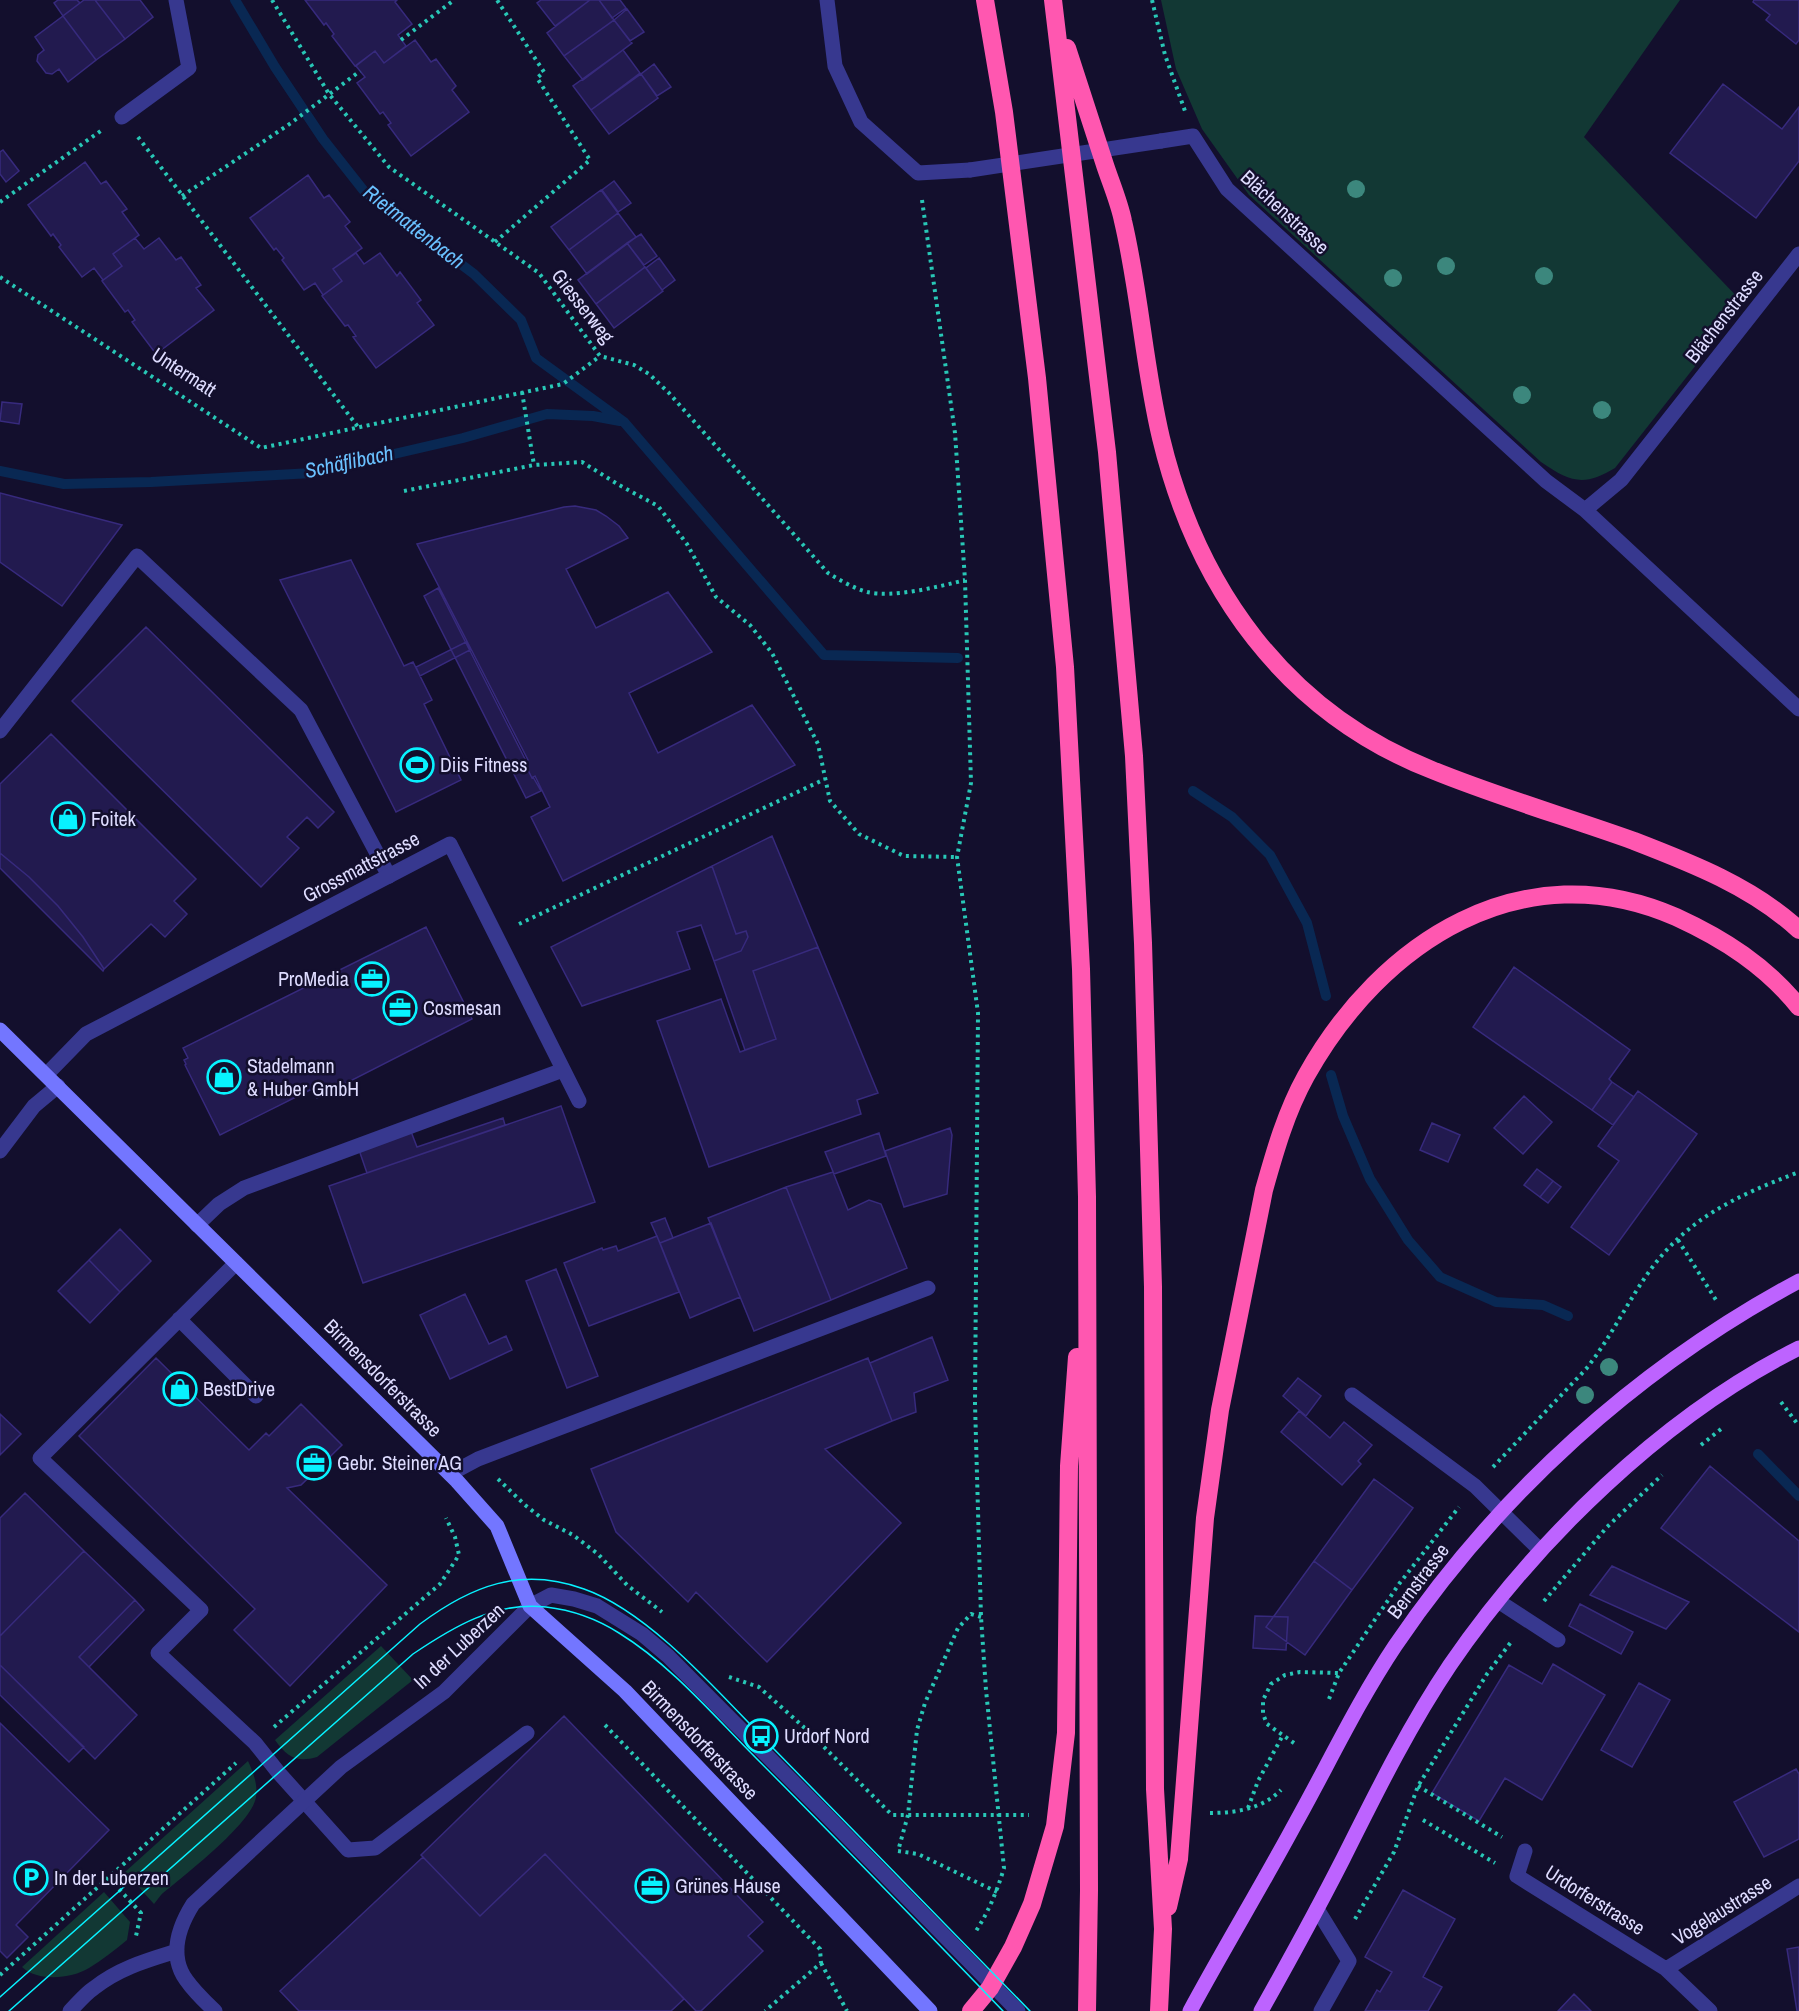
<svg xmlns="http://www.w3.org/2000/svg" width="1799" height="2011" font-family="'Archivo Narrow',sans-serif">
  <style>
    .green { fill: #123834 }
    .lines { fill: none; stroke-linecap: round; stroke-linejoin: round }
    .stream { stroke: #092853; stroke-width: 10 }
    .building { fill: #221a4f; stroke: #372a7d; stroke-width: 1.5 }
    .path { stroke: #28c7b6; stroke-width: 4; stroke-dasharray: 3 4.5; stroke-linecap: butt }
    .service { stroke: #37388f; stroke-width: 15 }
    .minor { stroke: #37388f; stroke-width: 15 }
    .secondary { stroke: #7376ff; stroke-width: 15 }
    .primary { stroke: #bd63ff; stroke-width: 15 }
    .motorway { stroke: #ff57b0; stroke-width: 18 }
    .tram { stroke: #08f2ff; stroke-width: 1.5 }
    .tree { fill: #3c877d }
    .labels { text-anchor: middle; stroke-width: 5; stroke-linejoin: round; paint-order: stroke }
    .street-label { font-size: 20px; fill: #dedcff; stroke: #130f2d }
    .poi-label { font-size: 20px; fill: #dedcff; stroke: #130f2d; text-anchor: start }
    .water-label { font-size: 21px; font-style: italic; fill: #6ac1ff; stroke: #130f2d }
  </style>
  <rect width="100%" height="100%" fill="#130f2d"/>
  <path class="green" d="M1161 0H1680L1584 137 1744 304 1615 468C1584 487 1570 482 1541 462L1249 195 1202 129 1176 69Z
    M381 1646 413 1680 317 1757C297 1763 287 1757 275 1740Z
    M248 1761C253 1772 258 1784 256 1797 252 1824 183 1876 161 1895L154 1904 125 1872Z
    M104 1892 130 1922 127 1940C115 1950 102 1960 89 1968 71 1979 38 1982 22 1967Z"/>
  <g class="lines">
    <path class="stream" d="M235 0 275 67 323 139 364 191 474 274 521 320 536 358 624 422 824 655 958 658
      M0 471 64 484 151 482 312 473 463 438 547 414 593 416 620 421
      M1193 791 1232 817 1270 855 1307 923 1326 996
      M1331 1075 1343 1116 1370 1179 1408 1240 1440 1277 1496 1302 1543 1305 1568 1316
      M1758 1454 1799 1496"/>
  </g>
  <path class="building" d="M58 0H77L80 3 63 16 54 3Z
    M84 0H95L125 39 96 60 63 16Z
    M95 0H140L153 17 125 39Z
    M305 0H397L395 2 412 24 398 35 406 46 384 63 375 51 355 66 332 36 334 34 326 23 324 25Z
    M541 0H590L555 26 537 3Z
    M590 0H599L614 20 564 56 547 33Z
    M599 0H620L626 8 612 18Z
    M1754 0H1799V40L1796 44 1766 20 1770 15 1753 2Z
    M627 9 644 32 630 41 614 20Z
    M63 16 96 60 68 82 59 69 52 74 46 73 37 61 38 55 44 50 35 37Z
    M614 20 632 43 583 80 564 56Z
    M415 40 431 62 436 59 456 86 452 90 469 112 411 156 388 125 391 123 383 112 380 114 357 83 365 77 356 66 375 51 384 63Z
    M623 50 640 73 591 110 573 86Z
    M654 64 671 87 657 96 641 74Z
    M641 74 658 98 609 134 591 110Z
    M1723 84 1782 129 1799 107V161L1756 218 1670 153Z
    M3 150 19 171 6 182 0 174V152Z
    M85 162 101 184 106 181 127 209 122 212 139 235 113 254 122 266 103 280 94 268 82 277 59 247 61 245 53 234 51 236 28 205Z
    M308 175 324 198 329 195 350 222 345 226 362 248 333 269 342 281 323 295 315 283 304 290 282 260 284 258 276 248 274 250 250 218Z
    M614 181 631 203 618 212 602 190Z
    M601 190 618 213 569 250 551 227Z
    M618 213 636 237 587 274 569 250Z
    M641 234 657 256 644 265 627 243Z
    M135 238 144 249 159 238 176 260 181 257 201 285 196 288 214 310 156 354 132 322 135 320 128 310 125 312 102 281 122 266 113 254Z
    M627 243 645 267 596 304 578 280Z
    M356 253 364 264 380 253 397 276 400 272 421 300 417 303 434 325 376 368 353 337 356 336 348 325 345 326 322 296 342 281 333 269Z
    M659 258 675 280 662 290 646 268Z
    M645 267 663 291 614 328 596 304Z
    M2 402 22 404 19 424 0 421Z
    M0 493 122 525 62 606 0 562Z
    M575 506 596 510 606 516 619 526 628 538 566 569 596 628 668 592 712 652 629 693 658 753 752 705 795 765 563 881 531 817 550 807 535 776 532 778 524 762 528 760 417 544 564 507Z
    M351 560 404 666 413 662 432 700 424 704 461 780 396 812 280 580Z
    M438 588 526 761 524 762 532 778 533 777 541 791 526 798 424 596Z
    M146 627 334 812 318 828 307 817 287 837 299 848 261 887 72 701Z
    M466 642 470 650 420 676 416 667Z
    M51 734 196 879 174 901 187 914 165 937 151 924 104 969 83 937 58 906 29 877 0 853V784Z
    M772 836 818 947 753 971 776 1039 745 1050 714 961 741 951 748 937 746 931 736 934 712 866Z
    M0 853 29 877 58 906 83 937 104 969 103 971 0 868Z
    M712 866 736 934 746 931 748 937 741 951 714 961 701 925 677 932 690 969 582 1006 551 947Z
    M426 927 472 1019 317 1098 312 1089 220 1135 185 1065 186 1064 184 1060 188 1058 183 1048Z
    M818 947 878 1093 857 1100 861 1114 709 1167 657 1021 721 999 740 1052 776 1039 753 971Z
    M1514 967 1630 1050 1609 1079 1612 1082 1592 1110 1473 1027Z
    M1612 1082 1634 1097 1613 1125 1592 1110Z
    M1638 1091 1697 1134 1609 1255 1571 1227 1619 1161 1598 1146Z
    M1524 1096 1552 1122 1523 1154 1494 1128Z
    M561 1106 595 1202 363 1283 329 1186Z
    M503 1118 505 1125 367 1173 358 1147 410 1129 417 1147Z
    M1432 1123 1460 1135 1448 1162 1420 1150Z
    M950 1128 952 1135 947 1194 904 1207 885 1151Z
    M879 1133 886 1156 834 1174 825 1152Z
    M1537 1169 1553 1181 1540 1197 1524 1185Z
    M833 1172 848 1210 869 1200 881 1204 907 1268 831 1300 786 1187Z
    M1553 1181 1561 1187 1548 1203 1540 1197Z
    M786 1187 831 1300 754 1331 708 1218Z
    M665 1218 673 1238 660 1243 651 1223Z
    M711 1223 740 1297 690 1318 660 1243Z
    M120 1229 151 1261 120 1292 89 1260Z
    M657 1236 679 1292 589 1326 564 1263 602 1248 603 1250 616 1246 618 1251Z
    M89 1260 120 1292 90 1323 58 1291Z
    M556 1269 598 1376 567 1388 526 1281Z
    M465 1294 489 1344 506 1336 512 1350 450 1379 420 1315Z
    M932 1337 948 1380 914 1393 916 1412 892 1421 870 1363Z
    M156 1358 249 1450 266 1433 269 1436 301 1404 342 1445 301 1485 287 1488 387 1585 290 1686 234 1630 255 1609 79 1436Z
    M868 1358 892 1421 825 1449 901 1523 767 1662 696 1592 688 1602 616 1532 591 1469Z
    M1298 1378 1321 1396 1306 1416 1283 1396Z
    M1299 1411 1330 1438 1344 1422 1372 1445 1358 1461 1361 1464 1342 1485 1281 1432Z
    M0 1414 21 1434 0 1455Z
    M1710 1466 1799 1541V1632L1661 1528Z
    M1374 1479 1413 1508 1352 1590 1314 1561Z
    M25 1493 84 1551 0 1636V1518Z
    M84 1551 135 1600 79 1657 137 1715 95 1759 0 1665V1636Z
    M1314 1561 1352 1590 1305 1655 1266 1627Z
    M1612 1566 1689 1602 1666 1629 1590 1595Z
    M135 1600 144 1610 89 1667 79 1657Z
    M1580 1604 1633 1632 1621 1654 1569 1626Z
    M1255 1616 1288 1617 1286 1650 1253 1648Z
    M1553 1664 1605 1695 1542 1800 1505 1778 1479 1821 1432 1793 1509 1665 1542 1684Z
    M0 1665 84 1747 69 1762 0 1695Z
    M1639 1683 1670 1700 1632 1767 1601 1750Z
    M564 1716 763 1922 748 1936 763 1951 701 2011H696L545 1854 480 1916 421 1855Z
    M0 1723 109 1830 16 1925 28 1937 7 1958 0 1951Z
    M1796 1769 1799 1774V1839L1764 1857 1734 1802Z
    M545 1854 684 1999 671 2011H299L280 1991 423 1857 480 1916Z
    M1403 1890 1455 1919 1423 1977 1442 1987 1428 2011H1365L1377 1990 1380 1992 1392 1972 1365 1957Z
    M1799 1947V2011H1797L1787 1949Z
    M1574 1994 1591 2011H1558Z"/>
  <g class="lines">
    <path class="path" d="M272 0 329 94 389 167 539 273 600 356 634 365 649 374 669 393 828 573C840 580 853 588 867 592 893 598 938 587 965 580
      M1152 0 1165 55 1185 111
      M401 40 454 0
      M138 137 358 427
      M182 196 291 123 360 71
      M922 200 955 433 965 580 971 783 957 857 978 1013 975 1404 981 1617 986 1690 1004 1868C997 1891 989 1911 976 1931
      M0 202 102 130
      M495 242 590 160 537 78 544 72 497 0
      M0 277 261 448 563 384 600 356
      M522 392 534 465
      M404 491 534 465 582 462 619 485 658 506 687 544 716 597 750 625 772 653 818 744 830 801 859 834 904 856 957 857
      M519 924 825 779
      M1678 1240 1716 1300
      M1781 1402 1799 1426
      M1701 1445 1721 1429
      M1493 1467 1586 1369C1609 1340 1625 1307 1646 1276 1685 1219 1736 1196 1799 1172
      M498 1479 525 1505 544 1520 573 1535 598 1554 627 1585 662 1612
      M1544 1601 1607 1527 1662 1475
      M981 1617 971 1614 958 1628 925 1703 917 1730 908 1815 898 1851 918 1854 997 1892
      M729 1677 759 1687 806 1729 892 1815H1029
      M1329 1699 1339 1673 1399 1584 1459 1507
      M605 1725 820 1949 821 1963 765 2011
      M274 1727 440 1584 459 1555 455 1537 446 1518
      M1294 1743 1267 1724 1263 1714V1700L1271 1684 1285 1675 1300 1672 1339 1673
      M1418 1786 1502 1837
      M1248 1808 1258 1781 1283 1735
      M1210 1813C1235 1813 1262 1809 1281 1790
      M1423 1820 1495 1863
      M109 1878 141 1913 136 1936
      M1355 1919 1394 1852 1418 1786 1487 1674 1511 1642
      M821 1963 847 2011
      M0 1975 236 1763"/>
    <path class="service" d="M827 0 835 66 861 122 918 173 970 170
      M122 117 189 68 176 0
      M1161 141 1193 136 1227 189 1546 481 1585 510 1799 709
      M1585 510 1621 480 1799 254
      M0 731 137 556 301 710 389 876
      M0 1151 34 1106 58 1086
      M197 1225 219 1204 244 1188 563 1070
      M236 1263 40 1458 201 1610 158 1653 255 1743 278 1772 348 1850 375 1848 527 1733
      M179 1319 256 1396
      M1352 1395 1475 1486 1540 1550
      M450 1474 478 1459 928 1288
      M1498 1601 1558 1640
      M530 1606 551 1595 574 1599 597 1606 642 1634 668 1656 823 1812 1018 2011
      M1317 1909 1349 1961 1321 2011"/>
    <path class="minor" d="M970 170 1161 141
      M46 1075 86 1034 450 844 579 1101
      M1525 1851 1517 1876 1666 1969 1710 2011
      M1666 1969 1799 1886
      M70 2011C78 2003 85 1994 94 1988 119 1968 148 1960 177 1951
      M215 2011C205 2002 186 1983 181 1971 171 1948 181 1923 193 1904L341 1767 444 1692 530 1606"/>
    <path class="secondary" d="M0 1030 457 1481 497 1526 530 1606 625 1691 930 2011"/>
    <path class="primary" d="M1190 2011C1224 1948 1261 1887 1295 1824 1328 1765 1357 1703 1395 1646 1498 1494 1637 1368 1799 1281
      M1261 2011C1289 1961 1317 1910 1343 1859 1376 1793 1409 1726 1450 1665 1536 1540 1663 1416 1799 1348"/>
    <path class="motorway" d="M985 0 1004 112 1037 378 1065 667 1081 969 1087 1197 1089 1890 1087 2011
      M1053 0 1107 452 1134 756 1143 943 1153 1287 1155 1789 1163 1929 1159 2011
      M1067 48C1079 86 1092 124 1104 162 1110 181 1119 201 1123 221 1140 293 1144 367 1161 438 1197 588 1285 712 1432 770 1498 797 1567 817 1634 841 1691 863 1753 887 1799 930
      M1168 1907 1179 1859 1205 1518 1220 1410 1264 1190C1275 1151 1286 1112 1306 1076 1381 941 1523 850 1676 917 1724 939 1766 966 1799 1007
      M971 2011 990 1988 1013 1947 1032 1904 1055 1826 1066 1733 1069 1466 1077 1357"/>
    <path class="tram" d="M0 1997 420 1624C471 1586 521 1566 584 1589 650 1612 721 1695 770 1745 857 1833 943 1922 1030 2011
      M9 2011 413 1654C453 1627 496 1601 546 1607 572 1610 597 1619 619 1633 671 1665 713 1715 756 1758 839 1841 921 1926 1003 2011"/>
  </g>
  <g class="tree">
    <circle cx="1356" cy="189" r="9"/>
    <circle cx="1446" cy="266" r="9"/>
    <circle cx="1544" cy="276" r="9"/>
    <circle cx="1393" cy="278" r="9"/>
    <circle cx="1522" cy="395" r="9"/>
    <circle cx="1602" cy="410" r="9"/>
    <circle cx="1609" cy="1367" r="9"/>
    <circle cx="1585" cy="1395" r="9"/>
  </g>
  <defs>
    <symbol id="stadium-ring" viewBox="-11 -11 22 22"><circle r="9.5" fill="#130f2d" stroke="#08f2ff" stroke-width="1.5"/><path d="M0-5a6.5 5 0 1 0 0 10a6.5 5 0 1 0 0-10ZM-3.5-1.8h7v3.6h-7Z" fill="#08f2ff"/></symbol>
    <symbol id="shop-ring" viewBox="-11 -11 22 22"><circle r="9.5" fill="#130f2d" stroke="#08f2ff" stroke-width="1.5"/><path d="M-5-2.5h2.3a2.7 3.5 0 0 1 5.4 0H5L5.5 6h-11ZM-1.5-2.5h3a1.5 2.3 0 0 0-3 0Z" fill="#08f2ff"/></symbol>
    <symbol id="office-ring" viewBox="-11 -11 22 22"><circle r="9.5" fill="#130f2d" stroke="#08f2ff" stroke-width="1.5"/><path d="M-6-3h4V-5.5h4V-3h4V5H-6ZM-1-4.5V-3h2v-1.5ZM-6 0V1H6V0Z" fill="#08f2ff"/></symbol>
    <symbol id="bus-ring" viewBox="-11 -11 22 22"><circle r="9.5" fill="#130f2d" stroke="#08f2ff" stroke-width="1.5"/><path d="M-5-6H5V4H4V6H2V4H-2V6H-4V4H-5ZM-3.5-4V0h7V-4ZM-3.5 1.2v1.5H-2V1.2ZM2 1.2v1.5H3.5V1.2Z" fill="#08f2ff"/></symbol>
    <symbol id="parking-ring" viewBox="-11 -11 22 22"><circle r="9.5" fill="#130f2d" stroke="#08f2ff" stroke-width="1.5"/><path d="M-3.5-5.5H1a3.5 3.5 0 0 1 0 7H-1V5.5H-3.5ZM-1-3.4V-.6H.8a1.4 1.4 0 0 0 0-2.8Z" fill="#08f2ff"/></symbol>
  </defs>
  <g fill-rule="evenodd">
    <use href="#stadium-ring" x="398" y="746" width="38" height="38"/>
    <use href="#shop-ring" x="49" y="800" width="38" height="38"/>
    <use href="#office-ring" x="353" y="960" width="38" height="38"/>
    <use href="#office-ring" x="381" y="989" width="38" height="38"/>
    <use href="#shop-ring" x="205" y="1058" width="38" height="38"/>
    <use href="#shop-ring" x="161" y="1370" width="38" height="38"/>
    <use href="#office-ring" x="295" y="1444" width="38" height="38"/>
    <use href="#bus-ring" x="742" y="1717" width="38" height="38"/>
    <use href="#parking-ring" x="12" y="1859" width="38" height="38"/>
    <use href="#office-ring" x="633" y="1867" width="38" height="38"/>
  </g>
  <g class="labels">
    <g class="street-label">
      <text transform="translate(1285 212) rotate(43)" y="7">Blächenstrasse</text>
      <text transform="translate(583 306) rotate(52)" y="7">Giesserweg</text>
      <text transform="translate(1724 316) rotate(-52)" y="7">Blächenstrasse</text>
      <text transform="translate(184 372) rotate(33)" y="7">Untermatt</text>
      <text transform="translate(361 867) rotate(-28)" y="7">Grossmattstrasse</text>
      <text transform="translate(383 1378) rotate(45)" y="7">Birmensdorferstrasse</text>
      <text transform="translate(1418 1581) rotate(-53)" y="7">Bernstrasse</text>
      <text transform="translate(459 1646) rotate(-43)" y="7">In der Luberzen</text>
      <text transform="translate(700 1740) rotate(46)" y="7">Birmensdorferstrasse</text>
      <text transform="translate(1595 1900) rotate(32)" y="7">Urdorferstrasse</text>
      <text transform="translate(1722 1910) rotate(-32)" y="7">Vogelaustrasse</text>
    </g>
    <g class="poi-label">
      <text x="440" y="772">Diis Fitness</text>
      <text x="91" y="826">Foitek</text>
      <text x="349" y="986" text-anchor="end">ProMedia</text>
      <text x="423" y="1015">Cosmesan</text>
      <text x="247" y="1073">Stadelmann<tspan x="247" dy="23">&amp; Huber GmbH</tspan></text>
      <text x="203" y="1396">BestDrive</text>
      <text x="337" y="1470">Gebr. Steiner AG</text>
      <text x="784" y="1743">Urdorf Nord</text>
      <text x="54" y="1885">In der Luberzen</text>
      <text x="675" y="1893">Grünes Hause</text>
    </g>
    <g class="water-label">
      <text transform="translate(414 227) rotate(38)" y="7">Rietmattenbach</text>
      <text transform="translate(349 462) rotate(-12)" y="7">Schäflibach</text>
    </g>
  </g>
</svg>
